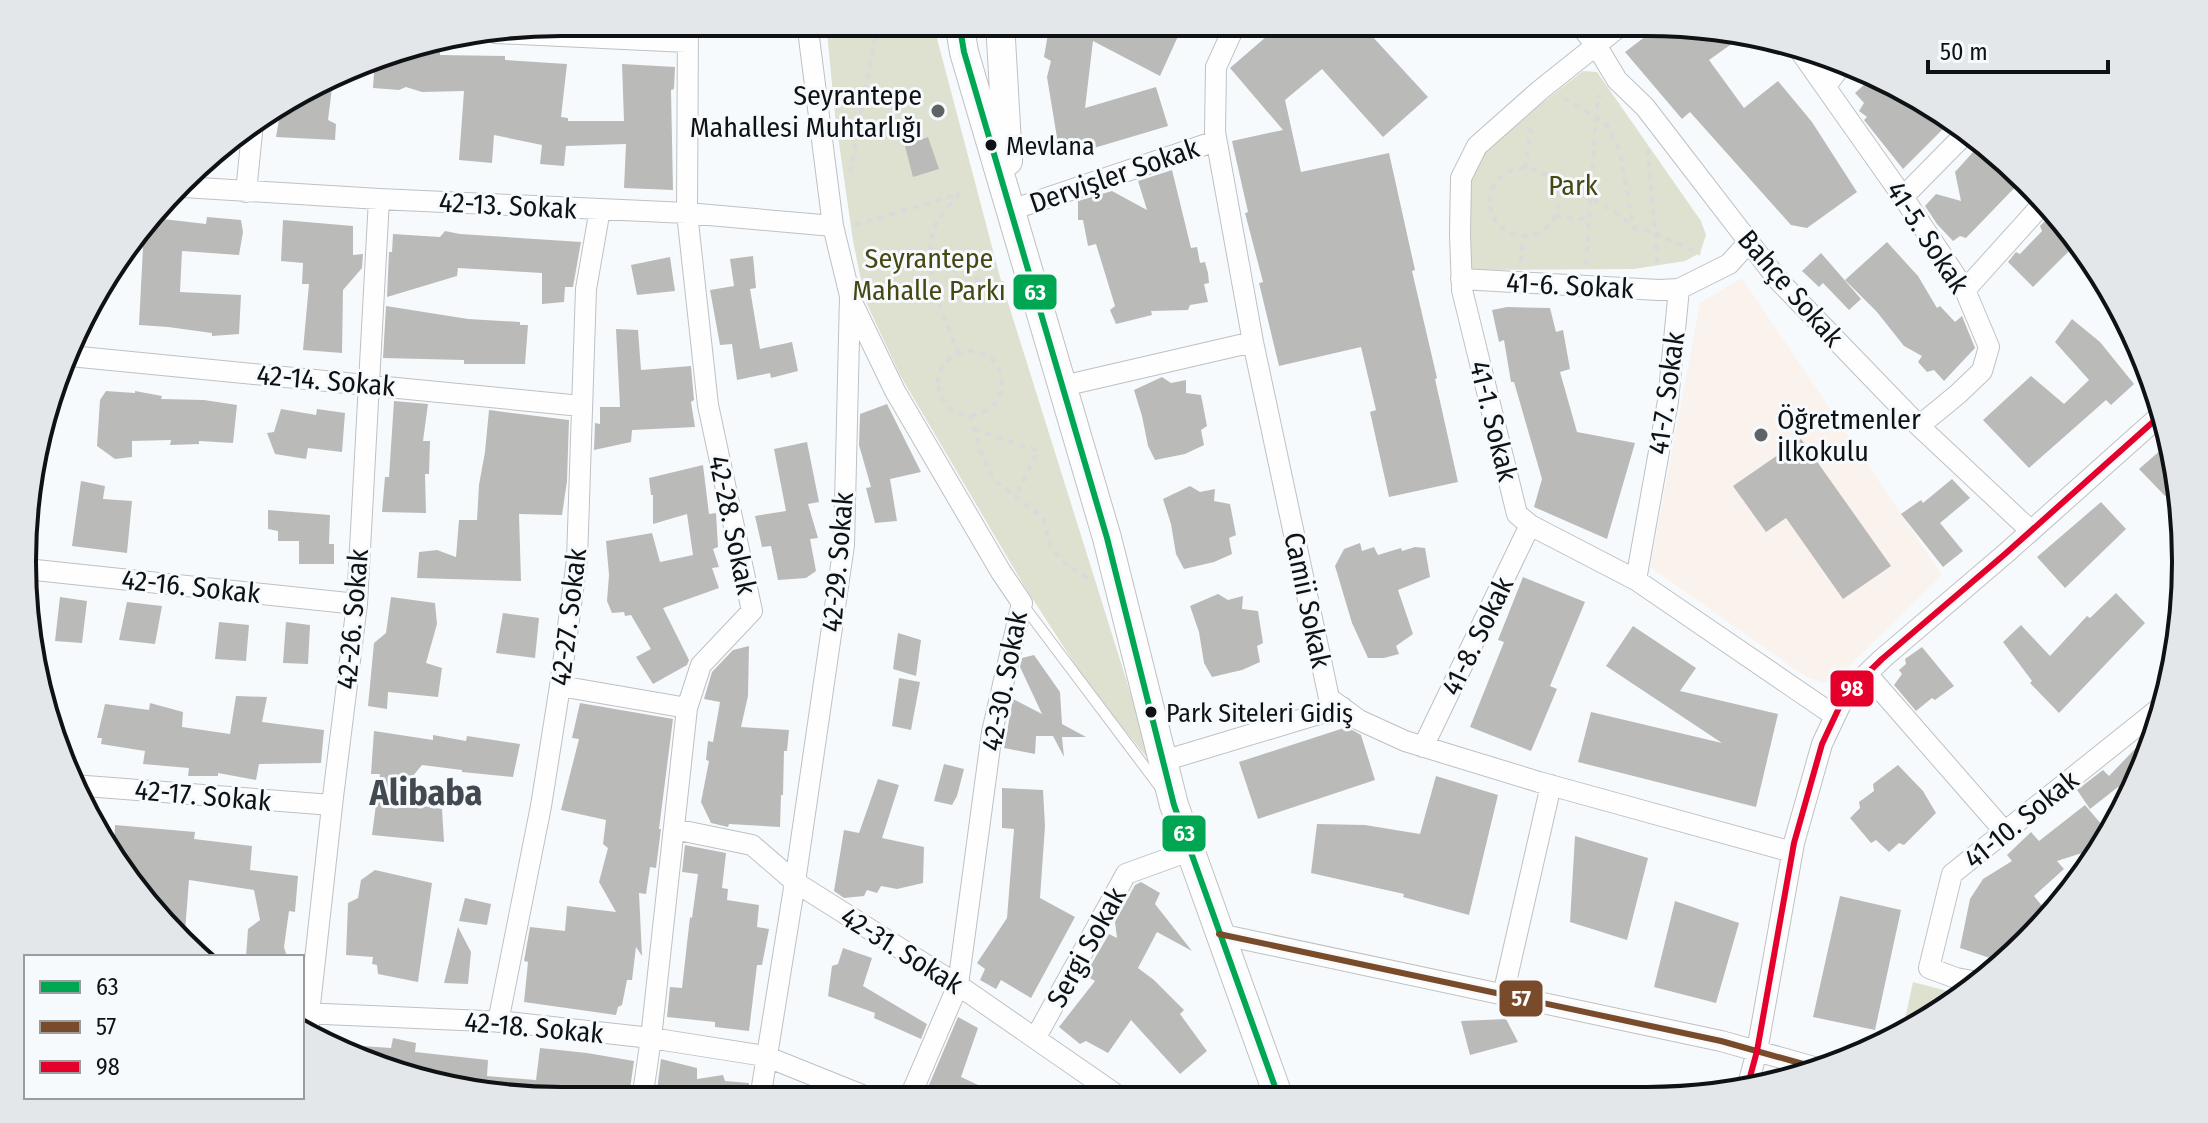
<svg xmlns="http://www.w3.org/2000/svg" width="2208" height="1123" font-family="'Fira Sans Condensed',sans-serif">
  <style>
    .education { fill: #faf2ed }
    .green { fill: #dee1cf }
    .building { fill: #babab9 }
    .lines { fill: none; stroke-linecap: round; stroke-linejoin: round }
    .lane-casing { stroke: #bec1c4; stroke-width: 12 }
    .street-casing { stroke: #bec1c4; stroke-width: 22 }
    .secondary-casing { stroke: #bec1c4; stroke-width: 30 }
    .path { stroke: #d9dada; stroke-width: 4; stroke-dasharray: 6 6; stroke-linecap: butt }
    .lane { stroke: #fefeff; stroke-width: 10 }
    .street { stroke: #fefeff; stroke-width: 20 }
    .secondary { stroke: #fefeff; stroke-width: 28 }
    .bus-1-casing { stroke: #f6fafd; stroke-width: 12 }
    .bus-2-casing { stroke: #f6fafd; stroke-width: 12 }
    .bus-3-casing { stroke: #f6fafd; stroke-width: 12 }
    .bus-1 { stroke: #00a651; stroke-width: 6 }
    .bus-2 { stroke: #7a4b2a; stroke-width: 6 }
    .bus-3 { stroke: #e4002b; stroke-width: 6 }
    .poi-dot { fill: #606366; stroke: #f6fafd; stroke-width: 3 }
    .bus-dot { fill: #0f1215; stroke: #f6fafd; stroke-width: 3 }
    .labels { text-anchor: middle; stroke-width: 6; stroke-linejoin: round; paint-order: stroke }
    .bus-label { font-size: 26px; fill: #0f1215; stroke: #f6fafd; text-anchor: start }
    .poi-label { font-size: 28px; fill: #0f1215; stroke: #f6fafd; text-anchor: end }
    .street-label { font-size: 28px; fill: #0f1215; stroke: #f6fafd }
    .park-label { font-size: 28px; fill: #464712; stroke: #f6fafd }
    .district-label { font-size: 36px; font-weight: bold; fill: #424950; stroke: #f6fafd }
    .rim { fill: none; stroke: #0f1215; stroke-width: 4 }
    .line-badge { stroke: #f6fafd; stroke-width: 3 }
    .badge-label { font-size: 22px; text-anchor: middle; font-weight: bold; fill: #fff }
  </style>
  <rect width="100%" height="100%" fill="#f7fafc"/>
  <path class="education" d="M1742 278 1942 575 1840 675 1824 683 1806 677 1650 567 1700 303Z"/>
  <path class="green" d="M826 22H931L934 27 1000 277 1153 765 1091 689 1023 584 900 375 865 300 853 241 835 115Z
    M1583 71 1597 72 1701 221 1706 235 1700 253 1685 261 1634 269 1464 270 1462 195 1484 148Z
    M1913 982 1963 995 1947 1010 1902 1033Z"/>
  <path class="building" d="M1050 22 1184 23 1160 76 1093 41 1085 108 1156 87 1168 126 1094 148V150L1060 156 1047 77 1051 61 1044 57Z
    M1282 23H1360L1428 97 1383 137 1322 69 1285 100 1301 172 1389 153 1415 270 1412 271 1437 378 1435 379 1458 482 1389 497 1370 412 1376 410 1361 347 1279 366 1259 283 1263 282 1245 213 1248 212 1232 141 1283 130 1230 68Z
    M1663 23H1681L1737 32 1730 40 1733 43 1709 60 1744 108 1778 81 1812 122 1857 192 1807 228 1791 225 1690 112 1682 119 1625 52Z
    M397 49 440 52V55L505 56V60L567 64 561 117 568 118V121H624L622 64 675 67 674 89 671 90 673 190 624 188 626 144 566 146 564 166 540 164 542 145 494 135 492 163 459 160 464 91 422 92 406 87 399 90 373 88 375 58 388 51Z
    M1876 74 1886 78 1914 96 1944 128 1903 169 1864 120 1867 117 1859 111 1864 103 1855 93Z
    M333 80 328 120 336 124 335 140 276 137 281 108Z
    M928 137 939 169 913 177 905 146Z
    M1983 141 2023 179 1966 238 1960 236 1953 241 1937 224 1925 206 1936 194 1961 201 1955 172Z
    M1172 170 1191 248 1197 247 1200 263 1205 262 1208 273 1209 283 1204 284 1208 302 1190 305 1188 310 1151 311 1152 315 1116 324 1110 310 1115 306 1096 244 1088 246 1083 220H1078V201L1112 191 1147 210 1138 181Z
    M2056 210 2078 242 2033 287 2008 262 2016 252 2020 254 2042 231 2040 226Z
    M207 217 241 220 243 232 239 255 182 251 180 292 241 295 239 334 212 336V333L168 327 139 325 144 228 154 218 206 224Z
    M283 220 353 226V255L363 254 362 268 343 290 342 353 303 350 309 284H302L303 263 281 261Z
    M445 231 460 234 581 242 573 287H565L564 302 542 304V273L458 268 457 276 387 297 389 252H392L393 234 440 237Z
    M1887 242 1918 276 1937 308 1940 306 1955 322 1962 316 1975 348 1944 381 1934 370 1927 372 1918 362 1922 356 1904 346 1877 312 1845 280Z
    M1821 253 1861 299 1849 310 1823 283 1819 287 1802 271Z
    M753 256 756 288 750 289 760 349 792 342 798 371 771 378 770 373 737 380 732 344 720 345 710 290 734 286 730 259Z
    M670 257 675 291 637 295 631 265Z
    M386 306 468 319 520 322V325H528L525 364H464V360L383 358Z
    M1507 307 1550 308 1556 332 1563 330 1570 369 1560 372 1577 432 1635 443 1607 539 1534 507 1542 479 1514 382H1511L1504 340 1499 342 1492 310Z
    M2072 319 2100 342 2134 384 2111 405 2106 400 2029 468 1983 420 2031 376 2064 404 2089 380 2055 342Z
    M616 329 638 330 641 370 691 366 694 400 691 402 695 427 632 430 631 442 594 450 595 423 600 424V407H620Z
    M1162 377 1171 383 1186 380V393L1201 395 1207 426 1201 430 1204 445 1185 454 1155 460 1148 446 1142 416 1134 390Z
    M106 391 135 393V391L162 396 161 399 204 400 237 405 233 443 199 441V444L170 445 171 440 132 441V457L115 459 97 446 100 400Z
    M394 401 428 404 423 441H430L429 474H425L426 513 382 512 385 477H389Z
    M887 404 921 472 890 479 897 521 875 523 866 488 871 487 859 445 860 414Z
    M281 409 316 415 317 409 345 413 342 452 308 448 306 459 275 454 267 433 274 432Z
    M489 410 569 420 567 481 562 515 519 514 521 581 417 578 419 552 437 550 456 557 459 520H477L479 485 485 452Z
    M1801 439 1891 566 1843 599 1786 518 1766 532 1733 486Z
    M807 442 819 502 808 504 818 538 810 539 816 571 806 578 778 580 771 546 762 547 755 516 786 511 774 449Z
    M2170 442 2180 484 2165 496 2139 469Z
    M703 465 709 514 716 513 718 547 713 549 719 567 712 568 719 588 663 608 689 660 687 665 653 684 636 657 651 649 631 615 625 616 624 612 612 613 607 601 609 575 606 541 652 533 660 562 693 555 687 514 653 524V495H651L649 478Z
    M1952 479 1970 498 1940 523 1963 551 1943 567 1901 514 1921 500 1923 503Z
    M81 481 105 486 103 499 132 501 127 553 72 546Z
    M1190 486 1200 492 1215 489 1214 501 1230 504 1236 535 1229 538 1232 554 1214 562 1184 569 1176 554 1171 524 1163 499Z
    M2101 502 2126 529 2065 588 2037 557Z
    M268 510 330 515 329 544H334V564H299V541H278V531L268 529Z
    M1360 543 1362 551 1374 547 1378 555 1401 548 1402 551 1415 547 1425 548 1430 577 1398 590 1413 634 1396 646 1399 654 1384 658H1368L1352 623 1335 566 1344 549Z
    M1523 577 1585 602 1550 686 1557 689 1531 751 1470 727 1504 642 1498 640Z
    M2116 593 2145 623 2059 713 2030 683 2032 681 2003 642 2021 625 2050 656 2087 616 2090 618Z
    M1218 594 1228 600 1243 596 1242 609 1258 611 1263 643 1257 646 1260 662 1242 670 1212 677 1204 663 1199 632 1190 606Z
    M60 597 87 601 82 643 55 641Z
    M391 597 435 603 437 624 426 663 442 668 438 697 388 692 387 709 368 706 374 643 386 633Z
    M127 602 162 606 155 644 119 640Z
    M503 613 539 618 535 658 496 653Z
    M219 622 249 625 246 661 215 659Z
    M286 622 310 625 308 664 283 663Z
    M1633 626 1696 668 1680 691 1778 714 1756 807 1578 762 1591 712 1722 743 1606 666Z
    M898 633 921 640 916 676 893 669Z
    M749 646 748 696 741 727 789 730 787 751H784L783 795H781L780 827 729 824 728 827 711 823 701 802 709 761 706 760 708 741 713 742 720 702 704 699 712 672 733 650Z
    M1922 647 1954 686 1935 700 1932 698 1916 711 1894 685 1902 674 1899 670 1906 664 1905 659Z
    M1034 655 1060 692 1062 724 1086 737H1062L1064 757 1053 736H1036L1035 754 1004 748 1013 699 1042 714 1020 667 1022 658Z
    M899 678 920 682 911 730 892 726Z
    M236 696 267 697 262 722 324 730 321 763 259 764 256 780 218 773V776H188L189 768 143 764 145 751 101 744 102 738H97L105 704 149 710 150 703 183 712 182 727 230 734Z
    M580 703 673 719 659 829H661L656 868 650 867 646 894 639 893 642 956 636 947 632 980H627L622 1005 618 1007 616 1015 524 1002 528 962 524 961 530 927 565 931 567 906 616 912 599 882 608 848 603 844 606 820 561 810 579 739 572 738Z
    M2158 725 2131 797 2118 787 2090 809 2077 790 2103 770 2109 776Z
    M1347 727 1361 735 1375 780 1258 819 1239 762Z
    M374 731 433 740V735L466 741 467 736 520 744 513 777 462 772V770L422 765 392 801 442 809 444 842 372 835 380 774H371Z
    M944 764 964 769 957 796 952 805 934 801Z
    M1898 765 1923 791 1936 813 1904 845 1899 843 1889 852 1876 840 1871 843 1850 818 1860 808 1859 802 1874 791 1873 784Z
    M1436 776 1498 795 1469 915 1403 897 1404 894 1311 873 1317 824 1365 825 1420 834Z
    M878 779 899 785 882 838 924 847 923 883 897 889 881 886 877 893 867 890 864 896 844 898 834 891 844 830 859 833Z
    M1002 788 1043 790 1045 826 1040 898 1075 917 1031 998 1001 980 996 989 980 980 985 969 977 963 1007 918 1014 829 1002 828Z
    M2085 805 2108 832 2082 853 2057 861 2064 869 2034 896 2052 918 2002 962 1960 948 1970 899 1983 879 2012 861 2007 855 2031 832 2039 841Z
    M115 825 195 832 194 839 252 846 250 870 298 876 295 912 289 911 284 947 287 957H246L248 929 260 920 254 890 189 880 184 944 156 918 114 850Z
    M1575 836 1648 858 1627 940 1570 922Z
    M685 845 726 853 722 888 728 889 727 900 759 905 757 927 769 929 762 965H757L749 1031 715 1027V1022L667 1017 670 987 682 988 690 917 692 918 698 874 682 872Z
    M375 870 432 883 418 982 378 974 377 965 372 964 373 957 346 955 348 903 358 898 361 880Z
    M1141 882 1160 893 1155 904 1192 951 1157 932 1138 968 1154 980 1184 1010 1180 1014 1207 1051 1180 1074 1131 1020 1108 1053 1086 1041 1080 1044 1059 1027 1095 981 1085 975 1109 934 1117 938 1115 922 1135 885Z
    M1840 896 1901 910 1875 1030 1813 1017Z
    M465 898 491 904 487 925 459 921Z
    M1675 901 1739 923 1716 1003 1654 987Z
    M458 927 471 952 468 984 444 983Z
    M843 948 872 958 863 986 927 1024 921 1039 874 1018 875 1013 828 996 832 966 838 964Z
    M958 1017 978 1028 961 1077 1006 1098 923 1099Z
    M1506 1019 1518 1042 1470 1055 1461 1021Z
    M393 1038 416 1043 415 1052 488 1060 487 1076 536 1080 540 1048 587 1053 634 1061 630 1089 602 1086V1100H527L422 1083 331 1048 332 1044 391 1048Z
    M661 1059 697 1068V1079L723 1075 725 1081 749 1083 747 1099H674L675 1091 657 1090Z"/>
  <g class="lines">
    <defs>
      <path id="lane" d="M1023 605 1160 787"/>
      <path id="street" d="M1236 23 1216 67 1215 132 1253 342 1329 698 1359 720 1405 741 1539 782 1792 852
        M1578 23 1596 45 1617 80 1645 107 1779 281 1919 426 2031 531
        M1624 23 1539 91 1477 146 1461 178 1460 234 1462 290 1517 514 1530 525 1636 580 1835 716
        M496 33 687 42
        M1795 44 1903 197 1965 290 1989 347 1982 371 1958 394 1919 426
        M1826 86 1844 62
        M183 187 379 199 687 213 833 226
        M246 192 253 123
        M1903 197 1969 130
        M1011 210 1216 141
        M1461 279 1659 290 1679 289
        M1965 290 2046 200
        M851 300 895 391 1001 572 1022 603 992 732 958 985 909 1099
        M70 356 581 406
        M1063 386 1253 342
        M26 569 357 604
        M1636 580 1668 401 1679 289 1729 264 1749 242
        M1867 674 2005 832
        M560 686 687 708
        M1423 747 1530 525
        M1163 761 1342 707
        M73 785 332 805
        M674 829 752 845 795 882 958 985 1121 1098
        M1219 934 1721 1041 1821 1069
        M1978 982 1956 978 1929 968 1952 874 2167 702
        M1503 995 1551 785
        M302 1013 507 1022 651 1038 765 1056 872 1099
        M498 1022 541 806 560 686 577 560 586 289 600 209
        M309 1037V1014L333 797 357 604 379 199
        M1036 1037 1126 874 1189 851
        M1747 1088 1757 1051 1794 843 1822 744 1845 695 1882 659 2005 554 2163 413
        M760 1099 795 882 844 545 850 296 833 226 807 22
        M642 1100 651 1038 687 708 701 665 752 611 708 405 687 213 688 22"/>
      <path id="secondary" d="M959 22 964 52 1107 538 1174 805 1279 1098
        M1000 22 1008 161"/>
    </defs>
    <use href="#lane" class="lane-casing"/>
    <use href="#street" class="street-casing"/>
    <use href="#secondary" class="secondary-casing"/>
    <path class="path" d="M1564 98 1606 124 1620 152 1633 225
      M1648 149 1658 268
      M1490 202a34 34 0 1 1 68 0a34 34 0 1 1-68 0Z
      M1525 169 1531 127
      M850 173 878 22
      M1542 173 1574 182 1587 191 1592 199 1617 213 1633 228 1653 232 1700 254
      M1555 216 1574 219 1590 218
      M855 225 959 194C952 204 940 214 936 224 919 267 943 312 958 353
      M930 261 980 280 1008 284
      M1521 262 1523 236
      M1586 265 1596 117 1598 98 1601 95
      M938 383a32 32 0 1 1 64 0a32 32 0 1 1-64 0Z
      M970 415 980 450 993 479 1043 518 1050 545 1062 561 1090 580
      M974 429 1038 451 1016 496"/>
    <use href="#lane" class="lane"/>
    <use href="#street" class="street"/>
    <use href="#secondary" class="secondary"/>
    <defs>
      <path id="bus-1" d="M959 22 964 52 1107 538 1174 805 1279 1098"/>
      <path id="bus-2" d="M1219 934 1721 1041 1821 1069"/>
      <path id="bus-3" d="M1747 1088 1757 1051 1794 843 1822 744 1845 695 1882 659 2005 554 2163 413"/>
    </defs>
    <use href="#bus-1" class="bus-1-casing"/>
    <use href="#bus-2" class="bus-2-casing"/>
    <use href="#bus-3" class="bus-3-casing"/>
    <use href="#bus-1" class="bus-1"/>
    <use href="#bus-2" class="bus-2"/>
    <use href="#bus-3" class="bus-3"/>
  </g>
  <g class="poi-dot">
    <circle cx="938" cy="111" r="8"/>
    <circle cx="1761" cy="435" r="8"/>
  </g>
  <g class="bus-dot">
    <circle cx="991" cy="145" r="7"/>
    <circle cx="1151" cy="712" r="7"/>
  </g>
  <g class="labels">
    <g class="bus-label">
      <text x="1006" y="155">Mevlana</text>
      <text x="1166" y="722">Park Siteleri Gidiş</text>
    </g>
    <g class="poi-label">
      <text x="922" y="105">Seyrantepe<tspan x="922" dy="32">Mahallesi Muhtarlığı</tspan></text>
      <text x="1777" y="429" text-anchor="start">Öğretmenler<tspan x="1777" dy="32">İlkokulu</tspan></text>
    </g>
    <g class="street-label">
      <text transform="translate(1114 175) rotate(-19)" y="10">Dervişler Sokak</text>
      <text transform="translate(508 205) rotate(3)" y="10">42-13. Sokak</text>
      <text transform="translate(1928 237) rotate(57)" y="10">41-5. Sokak</text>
      <text transform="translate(1570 285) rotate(3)" y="10">41-6. Sokak</text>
      <text transform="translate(1791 288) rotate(49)" y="10">Bahçe Sokak</text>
      <text transform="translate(326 380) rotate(5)" y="10">42-14. Sokak</text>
      <text transform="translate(1666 393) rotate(-82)" y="10">41-7. Sokak</text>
      <text transform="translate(1494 421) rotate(76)" y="10">41-1. Sokak</text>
      <text transform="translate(733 525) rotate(78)" y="10">42-28. Sokak</text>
      <text transform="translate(837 562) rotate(-85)" y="10">42-29. Sokak</text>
      <text transform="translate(191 586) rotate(6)" y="10">42-16. Sokak</text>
      <text transform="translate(1308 600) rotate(78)" y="10">Camii Sokak</text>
      <text transform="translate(568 617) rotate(-83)" y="10">42-27. Sokak</text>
      <text transform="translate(352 619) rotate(-85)" y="10">42-26. Sokak</text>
      <text transform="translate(1477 636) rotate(-64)" y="10">41-8. Sokak</text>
      <text transform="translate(1004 681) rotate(-79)" y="10">42-30. Sokak</text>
      <text transform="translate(203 795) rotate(5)" y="10">42-17. Sokak</text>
      <text transform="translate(2021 819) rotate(-39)" y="10">41-10. Sokak</text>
      <text transform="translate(1086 947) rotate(-61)" y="10">Sergi Sokak</text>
      <text transform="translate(902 950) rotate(32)" y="10">42-31. Sokak</text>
      <text transform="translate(534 1027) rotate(5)" y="10">42-18. Sokak</text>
    </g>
    <g class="park-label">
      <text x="1573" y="195">Park</text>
      <text x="929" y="268">Seyrantepe<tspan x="929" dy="32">Mahalle Parkı</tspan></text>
    </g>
    <g class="district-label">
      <text x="426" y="805">Alibaba</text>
    </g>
  </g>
  <path d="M0 0H2208V1123H0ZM561 36H1647A525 525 0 0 1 2172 561V562A525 525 0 0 1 1647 1087H561A525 525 0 0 1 36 562V561A525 525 0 0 1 561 36Z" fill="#e4e7ea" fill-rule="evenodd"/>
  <path class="rim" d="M561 36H1647A525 525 0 0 1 2172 561V562A525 525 0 0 1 1647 1087H561A525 525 0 0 1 36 562V561A525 525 0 0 1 561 36Z"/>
  <g class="line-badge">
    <rect x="1012" y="273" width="46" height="38" rx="8" fill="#00a651"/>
    <rect x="1829" y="669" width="46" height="39" rx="8" fill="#e4002b"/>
    <rect x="1161" y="814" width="46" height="39" rx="8" fill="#00a651"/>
    <rect x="1498" y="979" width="46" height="39" rx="8" fill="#7a4b2a"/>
  </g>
  <g class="badge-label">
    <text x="1035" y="300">63</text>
    <text x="1852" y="696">98</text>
    <text x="1184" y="841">63</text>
    <text x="1521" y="1006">57</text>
  </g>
  <rect x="24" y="955" width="280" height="144" fill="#f6fafd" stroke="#9a9da0" stroke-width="2"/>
  <rect x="40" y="981" width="40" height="12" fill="#00a651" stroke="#9a9da0" stroke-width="2"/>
  <text x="96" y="995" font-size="24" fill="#0f1215">63</text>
  <rect x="40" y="1021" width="40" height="12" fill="#7a4b2a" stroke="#9a9da0" stroke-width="2"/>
  <text x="96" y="1035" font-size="24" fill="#0f1215">57</text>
  <rect x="40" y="1061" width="40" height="12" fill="#e4002b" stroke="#9a9da0" stroke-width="2"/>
  <text x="96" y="1075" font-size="24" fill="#0f1215">98</text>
  <path d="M1928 60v12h180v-12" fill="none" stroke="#0f1215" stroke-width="4"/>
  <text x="1940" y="60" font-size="24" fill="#0f1215" stroke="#f6fafd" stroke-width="6" paint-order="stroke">50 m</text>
</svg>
